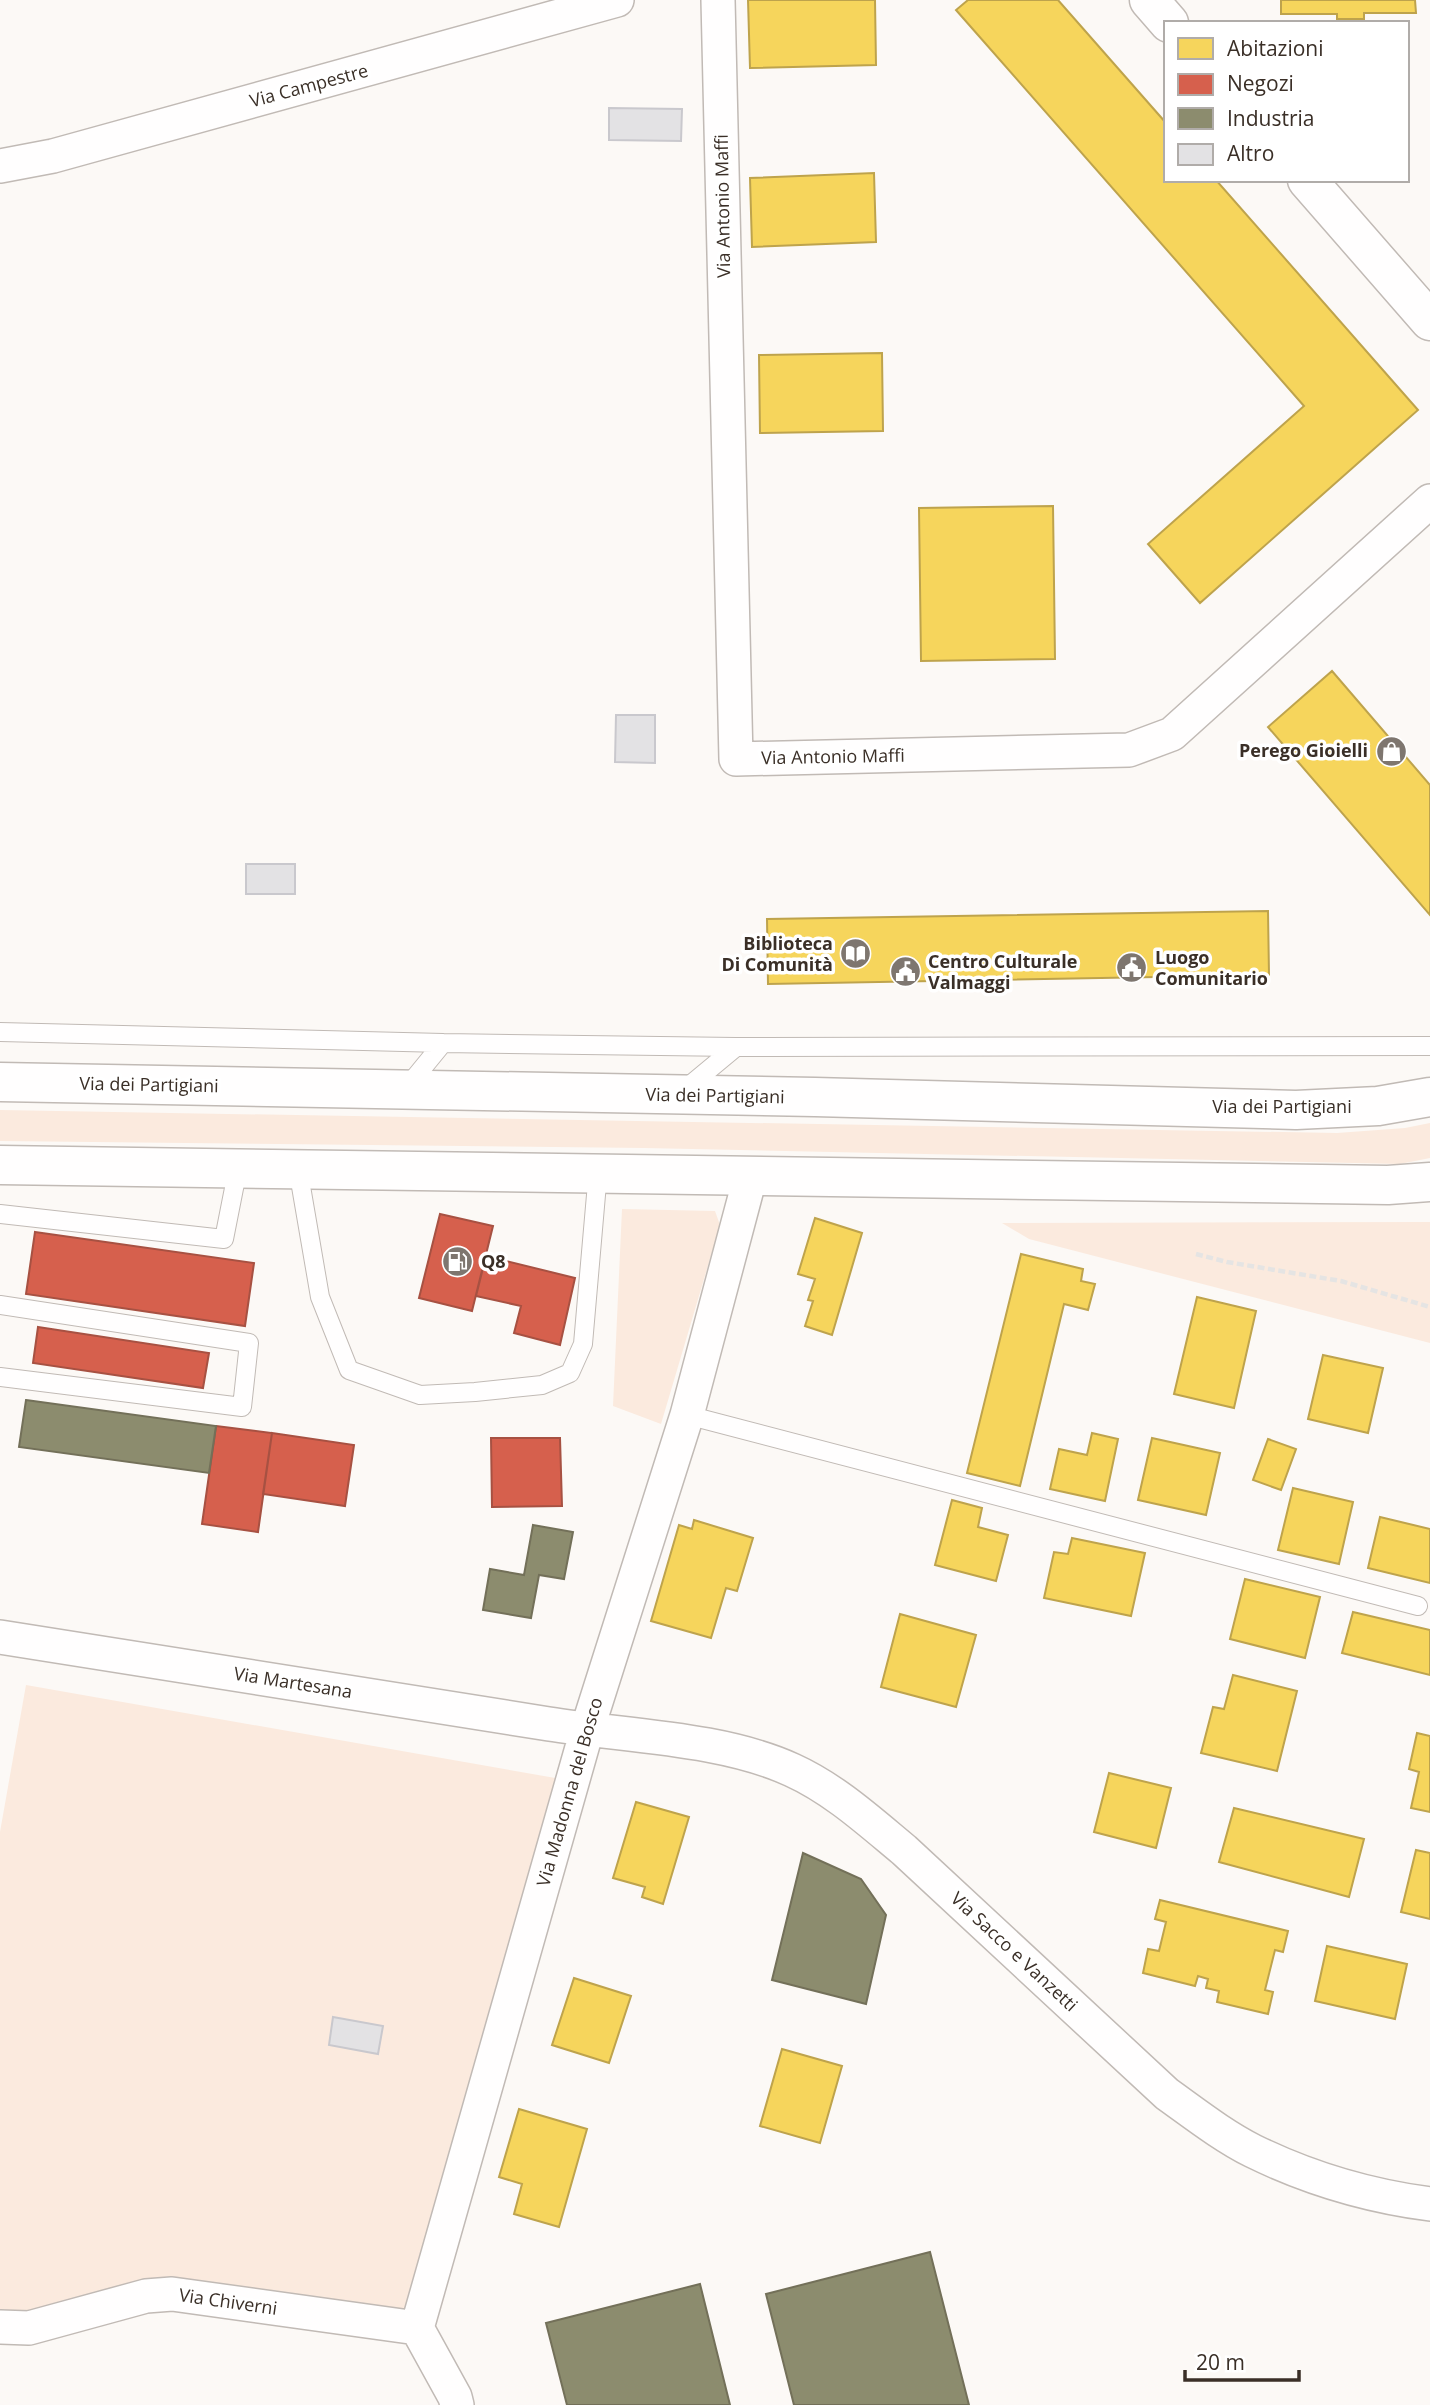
<svg xmlns="http://www.w3.org/2000/svg" width="1430" height="2405" font-family="'Open Sans',sans-serif">
  <style>
    .green { fill: #fbeade }
    .homes { fill: #f6d55c; stroke: #bea34c; stroke-width: 2 }
    .shops { fill: #d6604d; stroke: #a75142; stroke-width: 2 }
    .industry { fill: #8c8c6e; stroke: #737059; stroke-width: 2 }
    .building { fill: #e3e2e4; stroke: #c9c8cd; stroke-width: 2 }
    .lines { fill: none; stroke-linecap: round; stroke-linejoin: round }
    .lane-casing { stroke: #c1bab5; stroke-width: 20 }
    .street-casing { stroke: #c1bab5; stroke-width: 36 }
    .secondary-casing { stroke: #c1bab5; stroke-width: 41 }
    .path { stroke: #e5e4e3; stroke-width: 4.5; stroke-dasharray: 7 3.5; stroke-linecap: butt }
    .lane { stroke: #fffefe; stroke-width: 18 }
    .street { stroke: #fffefe; stroke-width: 33 }
    .secondary { stroke: #fffefe; stroke-width: 38 }
    .labels { text-anchor: middle; stroke-width: 7; stroke-linejoin: round; paint-order: stroke }
    .street-label { font-size: 18px; fill: #3a2f27; stroke: #fff }
    .poi-label { font-size: 18px; font-weight: bold; fill: #3a2f27; stroke: #fff; text-anchor: start }
  </style>
  <rect width="100%" height="100%" fill="#fcf9f6"/>
  <path class="green" d="M0 1110 1337 1133 1405 1128 1430 1123V1158L1400 1164 644 1148 0 1141Z
    M622 1209 715 1211 720 1225 661 1424 613 1406Z
    M1430 1222V1343L1029 1239 1002 1223Z
    M26 1685 561 1779 405 2309 173 2277 140 2280 31 2313 0 2312V1832Z"/>
  <path class="homes" d="M748 0H875L876 65 750 68Z
    M968 0H1058L1166 123V180H1216L1418 410 1200 603 1148 544 1304 406 956 10Z
    M1281 0H1415L1416 13H1364V19H1337V14H1281Z
    M874 173 876 242 752 247 750 178Z
    M882 353 883 431 760 433 759 355Z
    M1053 506 1055 659 921 661 919 508Z
    M1332 671 1430 785V915L1268 727Z
    M1268 911 1269 975 768 984 767 919Z
    M815 1218 862 1233 832 1335 805 1326 813 1301 808 1300 815 1279 798 1274Z
    M1021 1254 1083 1269 1081 1281 1095 1284 1088 1310 1064 1304 1020 1486 967 1473Z
    M1197 1297 1256 1311 1234 1408 1174 1394Z
    M1323 1355 1383 1368 1368 1433 1308 1419Z
    M1092 1433 1118 1439 1105 1501 1050 1489 1059 1449 1087 1455Z
    M1152 1438 1220 1453 1206 1515 1138 1500Z
    M1268 1439 1296 1449 1281 1490 1253 1480Z
    M1293 1488 1353 1502 1339 1564 1278 1550Z
    M952 1500 982 1508 978 1527 1008 1535 996 1581 935 1565Z
    M1380 1517 1430 1529V1583L1368 1568Z
    M694 1520 753 1538 737 1591 726 1588 711 1638 651 1621 679 1525 692 1529Z
    M1072 1538 1145 1553 1131 1616 1044 1598 1054 1552 1068 1554Z
    M1245 1579 1320 1597 1305 1658 1230 1639Z
    M1353 1612 1430 1630V1675L1342 1653Z
    M900 1614 976 1635 956 1707 881 1687Z
    M1233 1675 1297 1691 1277 1771 1201 1753 1213 1707 1224 1709Z
    M1417 1733 1430 1736V1812L1411 1808 1419 1772 1409 1769Z
    M1109 1773 1171 1788 1156 1848 1094 1832Z
    M636 1802 689 1817 663 1904 642 1897 645 1887 613 1878Z
    M1234 1808 1364 1839 1349 1897 1219 1862Z
    M1416 1850 1430 1853V1919L1401 1912Z
    M1160 1900 1288 1931 1283 1952 1275 1950 1265 1990 1273 1992 1268 2014 1217 2002 1219 1991 1206 1988 1208 1979 1198 1976 1195 1986 1143 1973 1148 1949 1159 1951 1166 1922 1155 1919Z
    M1327 1946 1407 1964 1395 2019 1315 2001Z
    M574 1978 631 1996 609 2063 552 2045Z
    M782 2049 842 2066 820 2143 760 2126Z
    M519 2109 587 2129 559 2227 514 2214 522 2184 499 2177Z"/>
  <path class="shops" d="M440 1214 493 1226 472 1311 419 1298Z
    M35 1232 254 1263 245 1326 26 1294Z
    M486 1256 575 1278 560 1345 514 1333 521 1306 476 1296Z
    M38 1327 209 1353 203 1388 33 1363Z
    M216 1426 272 1433 258 1532 202 1524Z
    M272 1433 354 1445 345 1506 263 1494Z
    M491 1438H560L562 1506 492 1507Z"/>
  <path class="industry" d="M26 1400 216 1426 209 1473 19 1447Z
    M533 1525 573 1532 564 1579 539 1575 531 1618 483 1610 490 1569 524 1575Z
    M803 1853 861 1879 886 1915 866 2004 772 1980Z
    M930 2252 969 2405H794L766 2294Z
    M700 2284 730 2405H567L546 2323Z"/>
  <path class="building" d="M609 108 682 109 681 141 609 140Z
    M616 715H655V763L615 762Z
    M246 864H295V894H246Z
    M333 2017 383 2026 378 2054 329 2045Z"/>
  <g class="lines">
    <defs>
      <path id="lane" d="M0 1032 443 1043
        M407 1087 443 1043 736 1047
        M683 1091 736 1047 1430 1046
        M298 1169 320 1297 349 1370 420 1395 475 1392 542 1385 570 1373 583 1344 598 1172
        M0 1214 224 1239 238 1168
        M0 1305 249 1343 242 1407 0 1377
        M687 1415 1418 1606"/>
      <path id="street" d="M718 0 736 759 1129 750 1172 734 1430 501
        M0 166 53 156 617 0
        M0 1637C183 1666 366 1695 549 1724 625 1736 723 1738 792 1770 834 1789 869 1821 904 1850L1167 2094C1195 2114 1223 2136 1253 2151 1308 2178 1369 2196 1430 2204
        M0 2327 29 2328 146 2296 172 2294 417 2328
        M457 2405 455 2397 417 2328 587 1730 687 1415 751 1174"/>
      <path id="secondary" d="M1149 0 1169 23
        M1307 180 1430 321
        M0 1082 815 1097 1296 1110 1378 1106 1430 1097
        M0 1165 1388 1185 1430 1182"/>
    </defs>
    <use href="#lane" class="lane-casing"/>
    <use href="#street" class="street-casing"/>
    <use href="#secondary" class="secondary-casing"/>
    <path class="path" d="M1196 1254 1227 1262 1341 1281 1430 1307"/>
    <use href="#lane" class="lane"/>
    <use href="#street" class="street"/>
    <use href="#secondary" class="secondary"/>
  </g>
  <defs>
    <symbol id="shop-disc" viewBox="-11 -11 22 22"><circle r="9.5" fill="#7e766f" stroke="#fff"/><path d="M-5-2.5h2.3a2.7 3.5 0 0 1 5.4 0H5L5.5 6h-11ZM-1.5-2.5h3a1.5 2.3 0 0 0-3 0Z" fill="#fff"/></symbol>
    <symbol id="library-disc" viewBox="-11 -11 22 22"><circle r="9.5" fill="#7e766f" stroke="#fff"/><path d="M-6-4Q-3-5.5-.7-3.5V5Q-3 3-6 4ZM6-4Q3-5.5 .7-3.5V5Q3 3 6 4Z" fill="#fff"/></symbol>
    <symbol id="civic-disc" viewBox="-11 -11 22 22"><circle r="9.5" fill="#7e766f" stroke="#fff"/><path d="M-.6-6.5H3V-4.5H.6V-3L4-1V1h2V6H-6V1h2V-1L-.6-3ZM-1.2 2.5V6h2.4V2.5Z" fill="#fff"/></symbol>
    <symbol id="fuel-disc" viewBox="-11 -11 22 22"><circle r="9.5" fill="#7e766f" stroke="#fff"/><path d="M-5.5-6h7V0h2V4h1.3V-2.5L3-4.5l.8-.8L6-3V5H2.5V1h-1V6h-7ZM-4.2-4.7v3.2H.2V-4.7Z" fill="#fff"/></symbol>
  </defs>
  <g fill-rule="evenodd">
    <use href="#shop-disc" x="1374" y="734" width="35" height="35"/>
    <use href="#library-disc" x="838" y="936" width="35" height="35"/>
    <use href="#civic-disc" x="1114" y="950" width="35" height="35"/>
    <use href="#civic-disc" x="888" y="954" width="35" height="35"/>
    <use href="#fuel-disc" x="440" y="1244" width="35" height="35"/>
  </g>
  <g class="labels">
    <g class="street-label">
      <text transform="translate(309 86) rotate(-15)" y="6">Via Campestre</text>
      <text transform="translate(723 206) rotate(-91)" y="6">Via Antonio Maffi</text>
      <text transform="translate(833 757) rotate(-1)" y="6">Via Antonio Maffi</text>
      <text transform="translate(149 1085) rotate(1)" y="6">Via dei Partigiani</text>
      <text transform="translate(715 1096) rotate(1)" y="6">Via dei Partigiani</text>
      <text x="1282" y="1113">Via dei Partigiani</text>
      <text transform="translate(293 1683) rotate(9)" y="6">Via Martesana</text>
      <text transform="translate(570 1792) rotate(-74)" y="6">Via Madonna del Bosco</text>
      <text transform="translate(1014 1952) rotate(43)" y="6">Via Sacco e Vanzetti</text>
      <text transform="translate(228 2302) rotate(8)" y="6">Via Chiverni</text>
    </g>
    <g class="poi-label">
      <text x="1368" y="757" text-anchor="end">Perego Gioielli</text>
      <text x="833" y="950" text-anchor="end">Biblioteca<tspan x="833" dy="21">Di Comunità</tspan></text>
      <text x="1155" y="964">Luogo<tspan x="1155" dy="21">Comunitario</tspan></text>
      <text x="928" y="968">Centro Culturale<tspan x="928" dy="21">Valmaggi</tspan></text>
      <text x="481" y="1268">Q8</text>
    </g>
  </g>
  <rect x="1164" y="21" width="245" height="161" fill="#ffffff" stroke="#b0aca9" stroke-width="2"/>
  <rect x="1178" y="38" width="35" height="21" fill="#f6d55c" stroke="#b0aca9" stroke-width="2"/>
  <text x="1227" y="56" font-size="21" fill="#3a2f27">Abitazioni</text>
  <rect x="1178" y="74" width="35" height="21" fill="#d6604d" stroke="#b0aca9" stroke-width="2"/>
  <text x="1227" y="91" font-size="21" fill="#3a2f27">Negozi</text>
  <rect x="1178" y="108" width="35" height="21" fill="#8c8c6e" stroke="#b0aca9" stroke-width="2"/>
  <text x="1227" y="126" font-size="21" fill="#3a2f27">Industria</text>
  <rect x="1178" y="144" width="35" height="21" fill="#e3e2e4" stroke="#b0aca9" stroke-width="2"/>
  <text x="1227" y="161" font-size="21" fill="#3a2f27">Altro</text>
  <path d="M1185 2370v10h114v-10" fill="none" stroke="#3a2f27" stroke-width="3.5"/>
  <text x="1196" y="2370" font-size="21" fill="#3a2f27" stroke="#ffffff" stroke-width="5" paint-order="stroke">20 m</text>
</svg>
